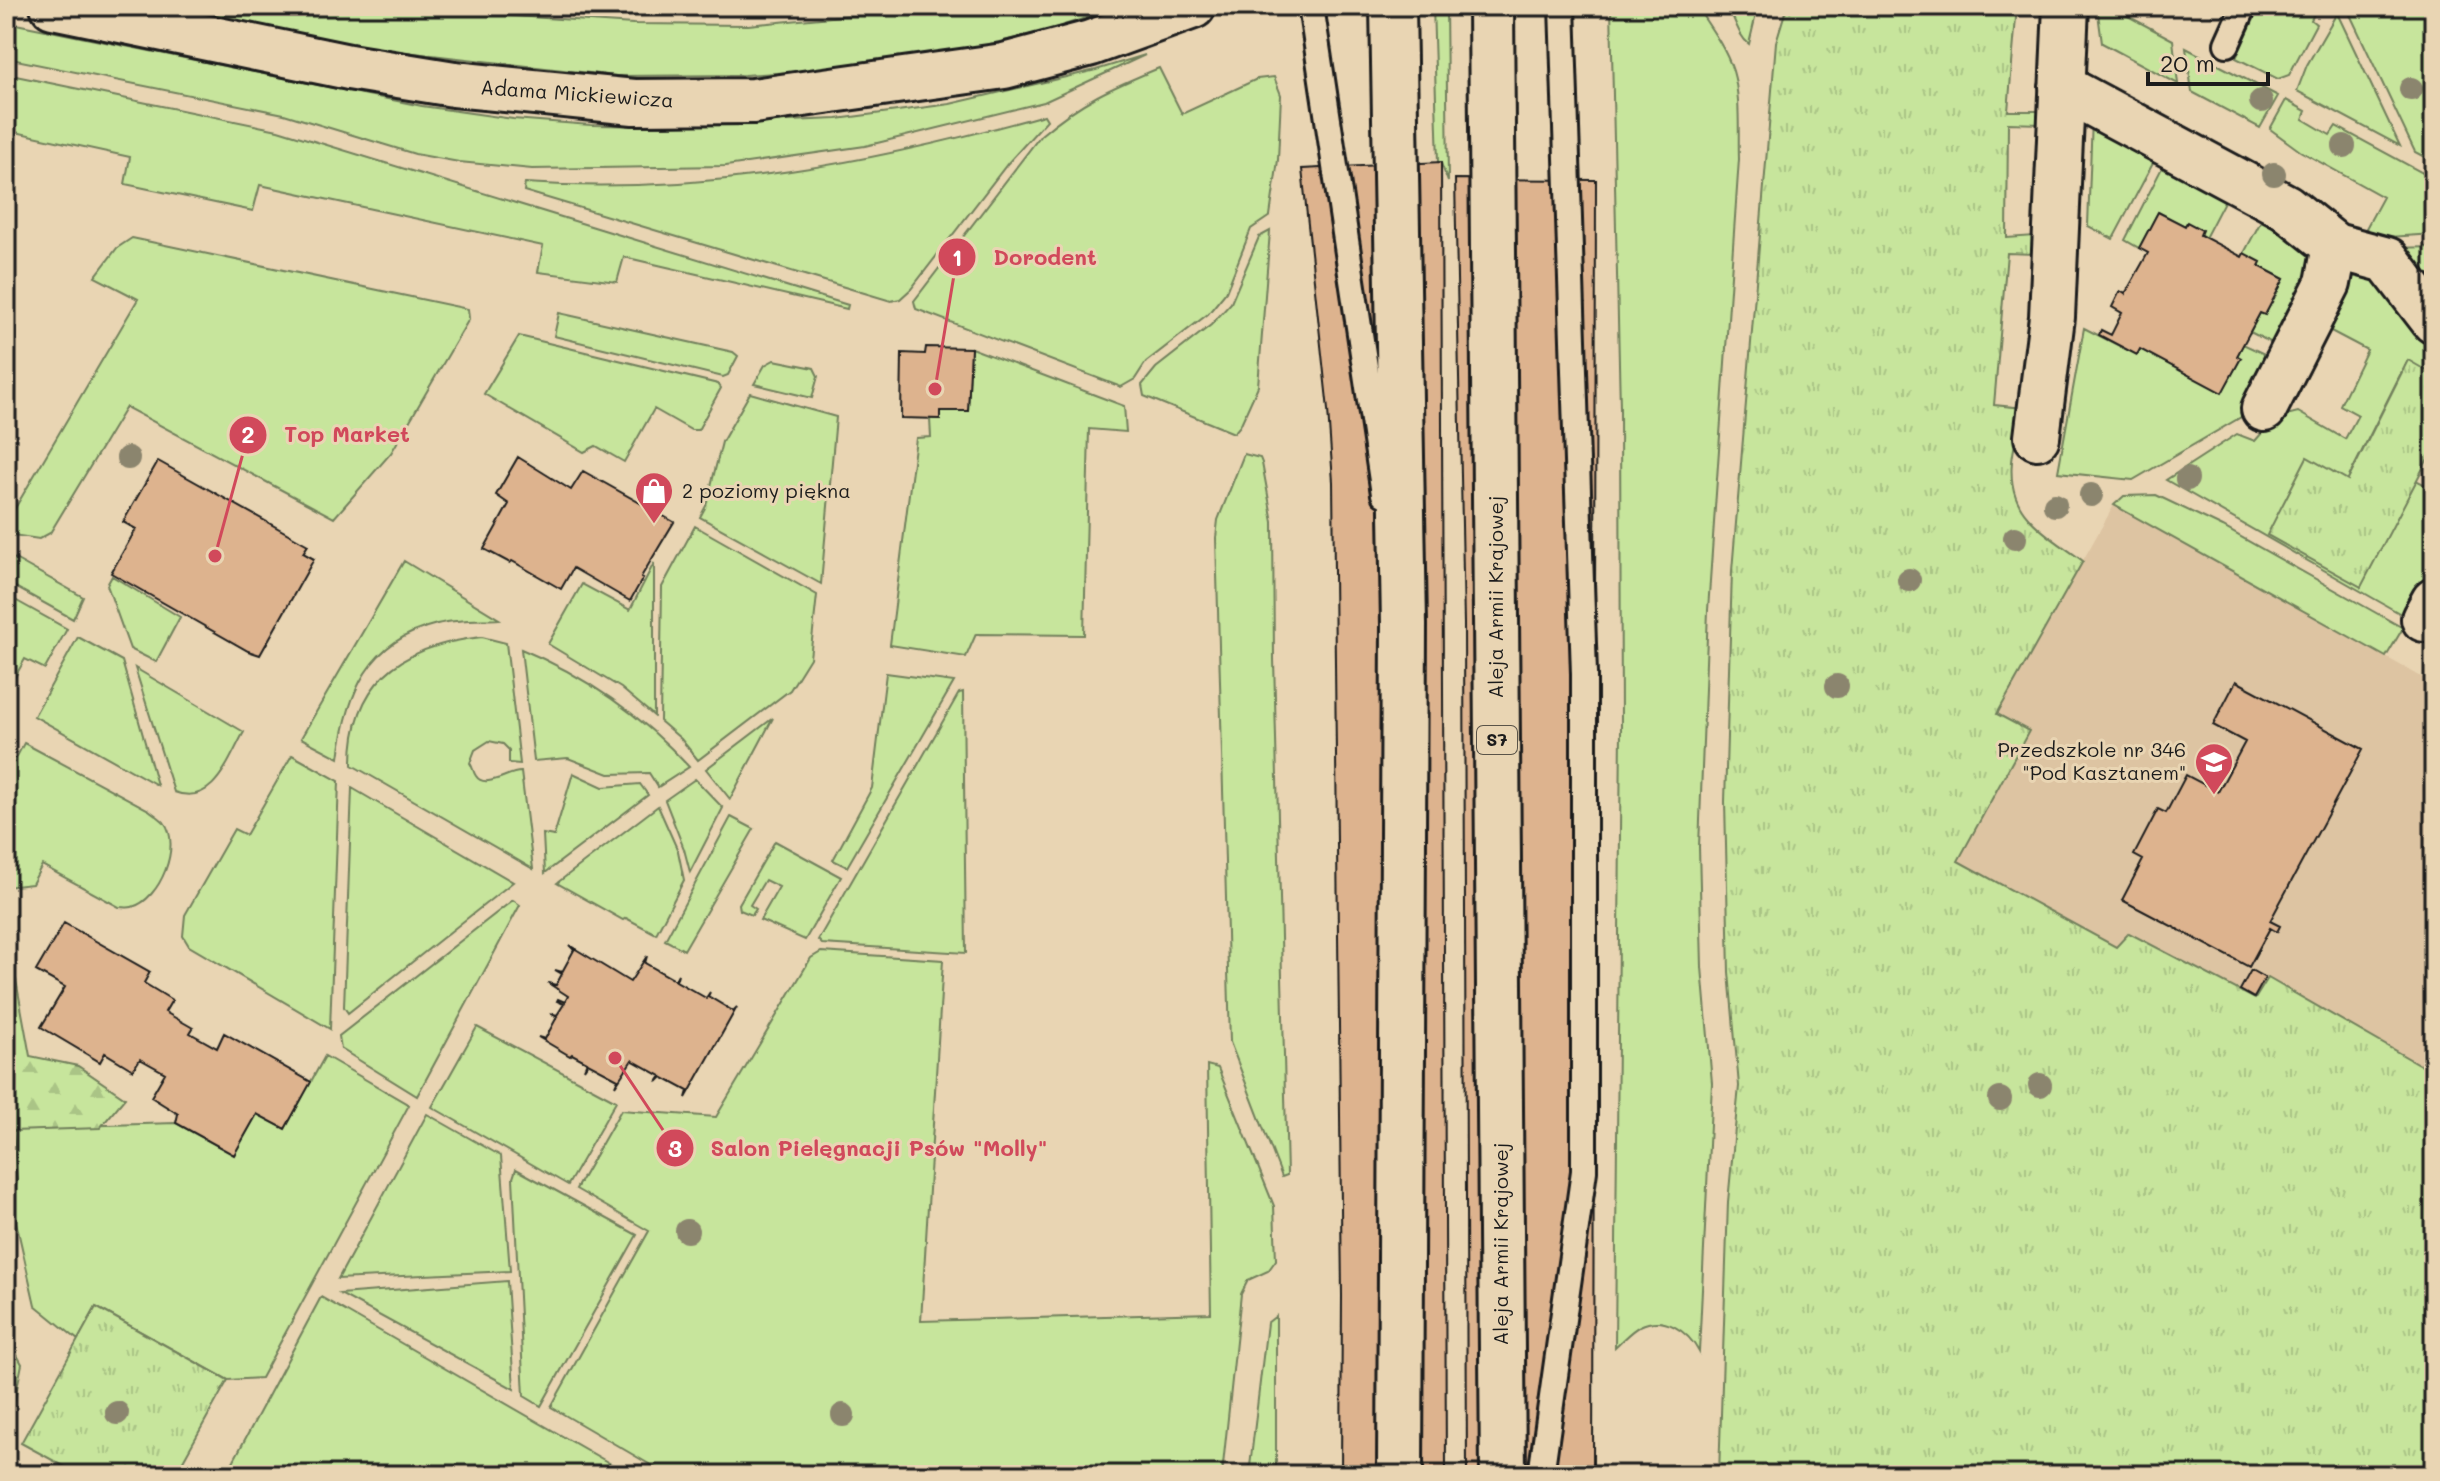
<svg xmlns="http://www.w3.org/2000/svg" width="2440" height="1481" font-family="Mali,sans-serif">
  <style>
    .built { fill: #ddc4a2 }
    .grass { fill: #c7e59c; stroke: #72805c; stroke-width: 2 }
    .forest { fill: url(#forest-firs); stroke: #72805c; stroke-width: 2 }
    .park { fill: url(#park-tufts); stroke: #72805c; stroke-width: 2 }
    .building { fill: #ddb38e; stroke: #1c1c1c; stroke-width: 2 }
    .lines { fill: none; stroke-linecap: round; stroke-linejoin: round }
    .service-casing { stroke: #1c1c1c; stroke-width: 30 }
    .minor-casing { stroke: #1c1c1c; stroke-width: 50 }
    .tertiary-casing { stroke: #1c1c1c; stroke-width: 50 }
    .motorway-casing { stroke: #1c1c1c; stroke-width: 50 }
    .service { stroke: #e9d5b3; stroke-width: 24 }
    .minor { stroke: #e9d5b3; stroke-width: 44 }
    .tertiary { stroke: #e9d5b3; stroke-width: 44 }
    .motorway { stroke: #e9d5b3; stroke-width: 44 }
    .tree { fill: #8b856e }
    .labels { text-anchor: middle; stroke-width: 6; stroke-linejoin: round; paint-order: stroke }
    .shield { fill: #e9d5b3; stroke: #5a5449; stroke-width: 2 }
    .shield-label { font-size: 18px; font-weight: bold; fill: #1c1c1c }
    .street-label { font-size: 20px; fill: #1c1c1c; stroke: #e9d5b3 }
    .poi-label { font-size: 20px; fill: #1c1c1c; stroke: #e9d5b3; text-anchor: start }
    .leader { fill: none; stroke: #d1495b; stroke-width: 3 }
    .callout-dot { fill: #d1495b; stroke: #e9d5b3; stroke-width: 3 }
    .mark-label { font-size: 24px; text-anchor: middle; font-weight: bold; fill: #fff }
    .callout-label { font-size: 22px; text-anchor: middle; font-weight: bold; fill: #d1495b; stroke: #e9d5b3; stroke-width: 6; stroke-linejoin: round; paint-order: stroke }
  </style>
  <defs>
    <pattern id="forest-firs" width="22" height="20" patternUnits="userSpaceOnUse" patternTransform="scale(2)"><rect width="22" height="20" fill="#c7e59c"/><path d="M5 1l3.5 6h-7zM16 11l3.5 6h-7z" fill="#aac486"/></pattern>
    <pattern id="park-tufts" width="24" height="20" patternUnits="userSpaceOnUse" patternTransform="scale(2)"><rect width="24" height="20" fill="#c7e59c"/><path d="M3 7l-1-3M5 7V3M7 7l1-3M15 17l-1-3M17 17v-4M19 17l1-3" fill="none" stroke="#aac486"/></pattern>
  </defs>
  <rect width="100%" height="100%" fill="#e9d5b3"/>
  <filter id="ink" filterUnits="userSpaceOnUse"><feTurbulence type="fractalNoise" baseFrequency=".0125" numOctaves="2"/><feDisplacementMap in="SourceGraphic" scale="16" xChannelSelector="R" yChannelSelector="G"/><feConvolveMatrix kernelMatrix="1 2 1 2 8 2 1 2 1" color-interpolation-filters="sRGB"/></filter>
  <g filter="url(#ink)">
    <path class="built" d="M2114 505 2434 684V1073L2267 978 2255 999 2219 982 2116 947 1958 861 2029 732 1997 714Z"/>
    <path class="grass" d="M154 6H458L515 16 633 24 748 25 946 6H1122L1046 31 952 53 838 69 744 75 616 76 353 46Z
      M1433 6H1446L1448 182 1441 163 1438 162Z
      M1611 6H1696C1710 27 1725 47 1733 71 1741 98 1738 131 1739 159L1708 610 1699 847 1702 967 1712 1083 1699 1352C1688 1331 1664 1314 1640 1326 1630 1331 1623 1340 1615 1347L1621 729 1620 408Z
      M1727 6H1758L1749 44C1738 36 1735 18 1727 6Z
      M2097 6H2109L2173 40 2178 84 2102 43Z
      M2260 6H2318L2311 20 2316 24 2289 75 2278 79 2236 58Z
      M2346 6H2434V162L2415 152Z
      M2337 13 2400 146 2297 91 2307 65Z
      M6 22 422 106 513 119 591 125 665 126 837 119 950 104 1096 70 1145 55 1044 102 865 146 726 166 532 169 459 162 415 154 284 114 6 58Z
      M2186 48 2278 96 2260 128 2192 92Z
      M1159 68 1182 114 1257 79 1274 77 1281 95 1278 160 1270 216 1251 229 1226 292 1208 314 1146 362 1135 379 1121 387 916 309 914 301 1041 135C1081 101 1111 88 1159 68Z
      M6 74 278 130 848 305 847 309 624 257 617 282 538 272 543 246 260 185 253 211 125 184 130 157 6 130Z
      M2286 100 2306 111 2303 119 2330 135 2336 126 2434 179V234L2373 238 2364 232 2383 197 2300 151 2270 129Z
      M1044 115 1047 120 1008 163 911 289 900 299 891 301 524 191 525 183C703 195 873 163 1044 115Z
      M2092 118 2159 152 2113 239 2088 226Z
      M2167 158 2229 192 2205 238 2187 223 2185 226 2158 212 2139 248 2125 240Z
      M2267 210 2295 227 2315 260 2280 347 2250 332 2260 313 2265 315 2284 279 2259 266 2244 253Z
      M1270 231 1258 386 1240 426 1234 433 1144 396 1142 385 1156 368 1211 325 1231 303 1259 237Z
      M132 238 468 309 469 319 391 453 334 518 126 407 50 533 39 539 6 534V513L11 515 138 299 95 277 117 248Z
      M2434 247V304L2392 248Z
      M2355 271 2393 281 2434 336V375L2407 361 2347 481 2361 586 2416 480 2434 489V571L2408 618 2166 480 2237 434 2255 441 2275 418 2298 412 2345 439 2358 415 2340 405 2367 350 2327 329Z
      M559 313 733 352 738 356 728 375 723 377 554 336Z
      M2084 328 2137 355 2140 349 2222 392 2241 358 2237 356 2243 344 2273 358 2241 417 2133 480 2058 472Z
      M519 336 718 384 721 388 698 430H691L654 409 624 462 596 446 584 452 484 394Z
      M971 348 1124 406 1126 432 1089 429 1084 635 976 634 966 657 890 645 916 438 931 437 930 419H939L940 411H968Z
      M774 360 814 368 818 376 812 398 754 384 765 365Z
      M750 393 836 417 821 584 700 517 706 506 722 442Z
      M1244 454 1260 458 1262 463 1273 522 1274 659 1287 1175 1282 1177 1230 1042 1216 538 1218 520Z
      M2156 495 2223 527 2403 628 2386 657 2114 505 2124 496Z
      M695 526 817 595 810 658 790 690 698 760 681 739 660 721 662 587Z
      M6 554 83 597 73 619 6 582Z
      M404 561 499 619C479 620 457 619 437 624 368 641 347 693 339 758L301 738Z
      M654 563V716L621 688 548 644 582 584 630 610Z
      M112 576 180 617 156 662 130 649 107 585Z
      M6 595 67 629 45 669 25 659 6 693Z
      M78 637 122 661 157 785 34 716Z
      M482 637 506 643 520 764 509 763V750L503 744 489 741 475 750 470 763C473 767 473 772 476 776 485 790 509 771 521 772L533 869 352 765C351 681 403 645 482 637Z
      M521 649C584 675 643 716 689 767L658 787 649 773 609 774 568 758 534 761Z
      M135 668 244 732C228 760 214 807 174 792Z
      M886 673 954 682 847 867 833 860 872 788Z
      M963 692 966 953 822 944 818 940 959 693Z
      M773 718 730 799 706 769Z
      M24 743 149 810C154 814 160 818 164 822 182 845 160 900 132 907 128 908 123 907 119 907L42 865 32 884 6 887V777Z
      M292 755 339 781 330 1029 189 946 183 936 185 915 234 829 246 835Z
      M573 773 603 787 640 784 648 795 545 873 543 834 554 836Z
      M695 779 723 808 690 872 684 849 665 800Z
      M352 788 513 882 348 1013 344 1007Z
      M658 806 678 851 684 880 656 934 626 918 623 920 557 883Z
      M731 817 754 829 684 950 665 940Z
      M775 841 841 877 805 940 760 920 779 887 765 880 750 905 756 909 752 915 740 910 739 904Z
      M513 900 520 905 417 1096 341 1049 339 1036Z
      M821 952 943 960 921 1321 1211 1313 1207 1065 1218 1068 1274 1206 1276 1260 1268 1271 1248 1280 1241 1294 1222 1475H668L551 1407 649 1231 576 1189 621 1110 716 1117 811 958Z
      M477 1027 616 1101 568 1185 432 1107Z
      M325 1056 409 1105 261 1378 228 1380 96 1307 78 1340 35 1305 6 1178V1128L176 1123 234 1155 257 1114 285 1129Z
      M427 1114 501 1156 510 1271 338 1279Z
      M516 1169 637 1235 541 1406 524 1396 513 1178Z
      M507 1281 514 1389 340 1294Z
      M321 1297 630 1475H226Z
      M1276 1316V1475H1249L1267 1323Z"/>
    <path class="forest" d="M16 980 30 1056 78 1066 125 1098 100 1128 13 1131 17 1180 6 1249V986Z
      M6 1335 22 1364 6 1442Z"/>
    <path class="park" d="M1787 6H2017L2008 111H2040L2041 124 2008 123 2007 238 2035 236 2034 254 2007 253 1994 405 2024 408C2014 444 2000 486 2028 517 2042 534 2065 547 2083 561L1997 714 2029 731 1958 861 2116 947 2129 933 2255 999 2268 978 2434 1073V1475H1719L1728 1202 1739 1086 1729 972 1725 802 1732 571 1776 42Z
      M2408 360 2434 375V447L2361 587 2267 535 2307 457 2348 480Z
      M96 1307 228 1380 175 1475H80L21 1443Z"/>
    <path class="building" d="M1441 162 1446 1475H1341L1342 1296 1333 482 1328 410 1302 169Z
      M1455 179 1596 180 1593 1475H1467L1464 624Z
      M2158 212 2185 226 2187 222 2202 230 2200 235 2242 257 2244 253 2261 262 2259 266 2284 279 2265 315 2260 313 2237 356 2241 358 2222 393 2140 349 2137 355 2099 335 2101 330 2111 335 2122 313 2112 307 2120 291 2125 294 2148 253 2139 248Z
      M926 347 971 348 968 411H940V419L901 418 902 353 925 354Z
      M518 457 571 490 583 471 674 522 641 577 643 578 630 601 573 568 561 589 512 561 510 563 484 549 509 504 496 495Z
      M158 461 308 545 303 553 314 559 260 655 248 651 111 573 136 529 123 522Z
      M2236 681 2363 749 2270 921 2280 926 2277 932 2270 928 2249 967 2122 900 2143 860 2134 855 2158 809 2166 813 2186 775 2218 792 2245 742 2213 725Z
      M64 923 150 972 144 983 172 1000 165 1012 193 1028 190 1033 217 1048 224 1033 311 1082 285 1129 257 1114 234 1155 176 1123 178 1114 151 1097 165 1073 140 1059 133 1070 105 1053 100 1062 41 1027 65 987 36 971Z
      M569 945 630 982 647 956 645 963 675 980 678 974 676 981 706 998 710 992 708 996 733 1011 737 1007 686 1098 688 1091 662 1077 657 1082 661 1076 632 1060 615 1086 618 1079 588 1063 584 1069 587 1062 572 1054 570 1056 538 1037 545 1039 557 1017 550 1013 557 1015 564 1004 557 1001 558 999 565 1002 568 996 548 983 556 985 562 974 555 970 562 972 574 950Z
      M2251 970 2265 978 2254 998 2240 990Z"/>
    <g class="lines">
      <defs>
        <path id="service" d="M1311 6 1384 494
          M2227 44 2244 6
          M1541 1475 1584 1171V674L1562 6"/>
        <path id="minor" d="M2062 87 2286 207 2335 246 2328 283 2264 409
          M2335 246 2387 260 2434 321
          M2037 437 2052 317 2066 6
          M2424 619 2434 601"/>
        <path id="tertiary" d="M53 6 349 67 454 84 634 102 753 101 1004 66 1091 43 1193 6"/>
        <path id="motorway" d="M1393 6 1404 625 1400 1475
          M1491 6 1503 1475"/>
      </defs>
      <use href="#service" class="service-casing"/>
      <use href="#minor" class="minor-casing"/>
      <use href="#tertiary" class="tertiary-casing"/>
      <use href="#motorway" class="motorway-casing"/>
      <use href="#service" class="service"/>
      <use href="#minor" class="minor"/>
      <use href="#tertiary" class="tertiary"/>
      <use href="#motorway" class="motorway"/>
    </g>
    <g class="tree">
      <circle cx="2411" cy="89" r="12"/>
      <circle cx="2261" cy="101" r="12"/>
      <circle cx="2344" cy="146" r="12"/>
      <circle cx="2274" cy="174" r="12"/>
      <circle cx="128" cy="458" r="12"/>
      <circle cx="2187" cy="479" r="12"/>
      <circle cx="2091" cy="495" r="12"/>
      <circle cx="2055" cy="505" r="12"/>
      <circle cx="2015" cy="538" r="12"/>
      <circle cx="1909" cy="580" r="12"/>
      <circle cx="1837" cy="686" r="12"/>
      <circle cx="2040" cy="1085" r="12"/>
      <circle cx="2000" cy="1099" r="12"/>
      <circle cx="687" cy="1231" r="12"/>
      <circle cx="117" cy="1413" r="12"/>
      <circle cx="843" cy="1415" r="12"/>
    </g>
  </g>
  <defs>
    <symbol id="shop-pin" viewBox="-11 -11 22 30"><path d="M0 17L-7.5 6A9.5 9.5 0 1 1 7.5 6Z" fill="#d1495b" stroke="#e9d5b3"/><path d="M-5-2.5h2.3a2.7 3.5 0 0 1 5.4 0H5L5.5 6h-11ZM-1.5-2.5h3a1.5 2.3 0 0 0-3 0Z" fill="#fff"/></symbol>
    <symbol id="school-pin" viewBox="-11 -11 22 30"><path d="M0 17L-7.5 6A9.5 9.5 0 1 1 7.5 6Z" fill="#d1495b" stroke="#e9d5b3"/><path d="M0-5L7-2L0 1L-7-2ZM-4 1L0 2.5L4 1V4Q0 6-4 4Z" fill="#fff"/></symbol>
  </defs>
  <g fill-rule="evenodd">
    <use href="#shop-pin" x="632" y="469" width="44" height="60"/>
    <use href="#school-pin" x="2192" y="740" width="44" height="60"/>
  </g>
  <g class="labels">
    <rect class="shield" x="1477" y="726" width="40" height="28" rx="6"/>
    <g class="shield-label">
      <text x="1497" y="746">S7</text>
    </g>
    <g class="street-label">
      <text transform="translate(577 94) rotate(4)" y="7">Adama Mickiewicza</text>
      <text transform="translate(1496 597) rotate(-90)" y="7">Aleja Armii Krajowej</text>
      <text transform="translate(1501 1244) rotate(-90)" y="7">Aleja Armii Krajowej</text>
    </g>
    <g class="poi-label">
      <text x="682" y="498">2 poziomy piękna</text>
      <text x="2186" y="757" text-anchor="end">Przedszkole nr 346<tspan x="2186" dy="23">"Pod Kasztanem"</tspan></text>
    </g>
  </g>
  <path class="leader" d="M935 389L957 257M215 556L248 435M615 1058L675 1148"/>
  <g class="callout-dot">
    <circle cx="935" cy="389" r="8"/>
    <circle cx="215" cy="556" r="8"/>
    <circle cx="615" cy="1058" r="8"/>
    <circle cx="957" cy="257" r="20"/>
    <circle cx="248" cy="435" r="20"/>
    <circle cx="675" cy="1148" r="20"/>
  </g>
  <g class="mark-label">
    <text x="957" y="266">1</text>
    <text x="248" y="443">2</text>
    <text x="675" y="1157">3</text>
  </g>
  <g class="callout-label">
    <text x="1045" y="265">Dorodent</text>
    <text x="347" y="442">Top Market</text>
    <text x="879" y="1156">Salon Pielęgnacji Psów "Molly"</text>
  </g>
  <rect width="2440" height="1481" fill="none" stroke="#e9d5b3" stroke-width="32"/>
  <rect x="16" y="16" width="2408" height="1449" fill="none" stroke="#1c1c1c" stroke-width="3" filter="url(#ink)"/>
  <path d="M2148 72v12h120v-12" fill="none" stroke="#1c1c1c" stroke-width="4"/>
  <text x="2160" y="72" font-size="24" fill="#1c1c1c" stroke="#e9d5b3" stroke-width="6" paint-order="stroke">20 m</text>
</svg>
